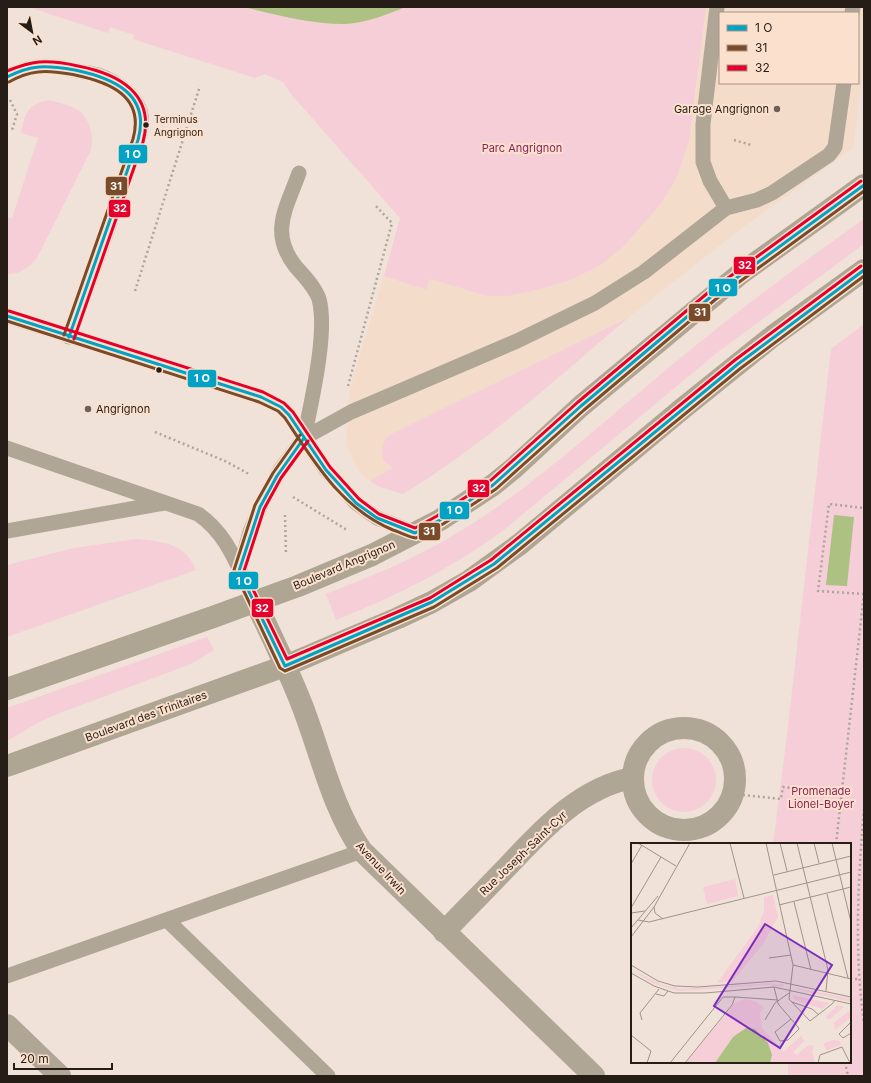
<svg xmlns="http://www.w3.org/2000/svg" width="871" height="1083" font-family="Inter,sans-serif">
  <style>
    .built { fill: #f4dcca; fill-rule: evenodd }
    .green { fill: #f5ced7 }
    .water { fill: #adc282 }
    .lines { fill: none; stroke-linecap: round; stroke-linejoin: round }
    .path { stroke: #ada598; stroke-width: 2.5; stroke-dasharray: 2 3; stroke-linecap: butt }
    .service { stroke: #afa696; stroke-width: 15 }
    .minor { stroke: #afa696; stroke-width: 22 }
    .secondary { stroke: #afa593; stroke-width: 22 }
    .bus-1-casing { stroke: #fbe1cd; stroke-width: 6 }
    .bus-2-casing { stroke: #fbe1cd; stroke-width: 6 }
    .bus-3-casing { stroke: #fbe1cd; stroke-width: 6 }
    .bus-1 { stroke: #02a2c5; stroke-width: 3 }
    .bus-2 { stroke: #7a4b2a; stroke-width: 3 }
    .bus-3 { stroke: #e4002b; stroke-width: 3 }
    .poi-dot { fill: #6d625a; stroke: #fbe1cd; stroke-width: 1.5 }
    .bus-dot { fill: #261d16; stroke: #fbe1cd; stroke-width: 1.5 }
    .labels { text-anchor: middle; stroke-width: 4; stroke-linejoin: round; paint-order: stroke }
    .bus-label { font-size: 10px; fill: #261d16; stroke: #fbe1cd; text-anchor: start }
    .poi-label { font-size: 11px; fill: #261d16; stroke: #fbe1cd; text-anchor: end }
    .park-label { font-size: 11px; fill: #8d225a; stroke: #fbe1cd }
    .street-label { font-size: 11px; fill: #261d16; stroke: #fbe1cd }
    .inset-road { fill: none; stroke: #9f938a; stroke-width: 1 }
    .view { fill: #7b2cbf; fill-opacity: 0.15; stroke: #7b2cbf; stroke-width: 2 }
    .inset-edge { fill: none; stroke: #261d16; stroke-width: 2 }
    .line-badge { stroke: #fbe1cd; stroke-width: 1.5 }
    .badge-label { font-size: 11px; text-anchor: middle; font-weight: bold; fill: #fff }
  </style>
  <rect width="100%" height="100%" fill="#f0e2d8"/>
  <path class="built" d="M706 7H864V65L853 148 734 234 628 318 391 434 388 464 394 468 370 481 358 470 346 444 350 387 384 276 425 290 430 279 487 296 537 290 571 280 598 266 623 247 660 205 676 179 689 141ZM720 13H858V83H720Z"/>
  <path class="green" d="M28 7H706L689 141 676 179 660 205 623 247 599 266 571 280 537 290 508 296H487L430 279 426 290 384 276 400 218 291 94 283 82 264 74 255 78 133 39 134 35 110 27 108 33Z
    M50 100C59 103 70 105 78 110 90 118 94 137 91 150L37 258C30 267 19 275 7 274V217L12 218 38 138 21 133C25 113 28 103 50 100Z
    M864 219V244L718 352 505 529C453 568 396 596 336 620L326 594C369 577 412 560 452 536 521 496 580 442 641 391 713 330 787 273 864 219Z
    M628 318C555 380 485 444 403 494L380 487 370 481 393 468 383 460C381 448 382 441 391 434Z
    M864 324V1076H788V1062H850V844H773L787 735 831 349Z
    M136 539C162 541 185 543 196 570L7 637V565L74 548Z
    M207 637 214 650 191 664 55 715 39 722 7 741V708Z
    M652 780a32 32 0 1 1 64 0a32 32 0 1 1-64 0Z"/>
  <path class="water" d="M244 7H406C388 14 363 24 344 24 310 24 276 15 244 7Z
    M834 515 854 517 847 586 826 585Z"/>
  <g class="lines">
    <path class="path" d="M10 100 17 114 12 130
      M734 140 751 145
      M135 291 200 86
      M348 386 392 223 374 204
      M155 432 225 461 249 474
      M293 497 347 530
      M285 515 286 554
      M864 594 818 591 829 504 864 508
      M733 794 781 799 783 787 842 793
      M864 809C858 880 854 952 864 1023
      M836 844 864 593
      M850 979H860
      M845 1062 848 1076"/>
    <path class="service" d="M852 13 853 7
      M7 77C39 60 56 67 89 73 110 77 136 92 141 115 144 131 134 150 129 165 111 223 90 280 69 337
      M299 173C286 209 269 233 296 267 304 276 315 287 319 299 328 333 311 403 304 438
      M726 208 757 200 772 193 829 155 835 147 844 83
      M7 316 261 397 281 407 289 415 326 470 356 503 377 518 415 533
      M7 448 198 514C229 535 238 569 255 601
      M7 531 164 503
      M239 571 250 532 261 505 280 470 304 438 351 412 517 341 595 303 644 272 726 208 710 181 703 162V124L717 7
      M167 920 328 1076
      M7 976 362 851"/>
    <path class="minor" d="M255 601C271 635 288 669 302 705 321 754 332 808 362 851L594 1076
      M633 779a51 51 0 1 1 102 0a51 51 0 1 1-102 0Z
      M444 932C465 910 487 888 508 866 543 829 580 788 632 778
      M7 1025 60 1076"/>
    <path class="secondary" d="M7 689 213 617 298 586 372 555 440 520 493 485 514 468 581 406 740 274 864 185
      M7 766 285 666 398 618 432 602 469 581 520 544 682 409 773 336 864 270"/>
    <defs>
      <path id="bus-1" d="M7 77C17 72 27 68 39 67 51 66 63 68 75 70 113 78 151 94 138 140L69 337
        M7 316 261 397 281 407 289 415 326 470 356 503 377 518 415 533 440 520 493 485 581 406 713 295 864 185
        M304 438 277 476 260 507 239 571 285 666 432 602 494 564 738 364 864 270"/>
      <path id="bus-2" d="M9 82C18 77 28 73 38 72 50 70 63 73 75 75 109 82 145 96 133 139L64 335
        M7 321 259 402 278 411 285 418C314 462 342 509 393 530 400 532 408 537 416 538L443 524 496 489 584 410 716 299 864 191
        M300 435 273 473 255 505 234 570 280 668 285 671 434 607 497 568 741 368 864 276"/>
      <path id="bus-3" d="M7 71C17 67 28 63 39 62 52 61 65 63 78 66 119 74 156 94 143 142L74 339
        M9 311 263 392 284 403 293 412 330 467 359 499 379 514 415 528 437 516 490 481 578 402 710 291 861 181
        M308 441 281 478 264 509 244 571 287 659 430 598 491 560 735 360 861 266"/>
    </defs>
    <use href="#bus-1" class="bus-1-casing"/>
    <use href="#bus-2" class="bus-2-casing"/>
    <use href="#bus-3" class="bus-3-casing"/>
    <use href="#bus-1" class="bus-1"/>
    <use href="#bus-2" class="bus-2"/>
    <use href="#bus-3" class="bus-3"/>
  </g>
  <g class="poi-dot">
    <circle cx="777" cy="109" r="4"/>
    <circle cx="88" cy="409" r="4"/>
  </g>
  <g class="bus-dot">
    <circle cx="146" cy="125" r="3.5"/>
    <circle cx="159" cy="370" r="3.5"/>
  </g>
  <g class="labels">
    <g class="bus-label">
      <text x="154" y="123">Terminus<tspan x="154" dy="13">Angrignon</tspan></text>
    </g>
    <g class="poi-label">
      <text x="769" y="113">Garage Angrignon</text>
      <text x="96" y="413" text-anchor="start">Angrignon</text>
    </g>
    <g class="park-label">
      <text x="522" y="152">Parc Angrignon</text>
      <text x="821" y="795">Promenade<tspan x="821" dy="13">Lionel-Boyer</tspan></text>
    </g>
    <g class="street-label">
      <text transform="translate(344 565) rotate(-23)" y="4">Boulevard Angrignon</text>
      <text transform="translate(146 716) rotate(-20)" y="4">Boulevard des Trinitaires</text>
      <text transform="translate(523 853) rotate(-44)" y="4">Rue Joseph-Saint-Cyr</text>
      <text transform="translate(381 868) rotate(47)" y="4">Avenue Irwin</text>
    </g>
  </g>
  <g transform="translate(631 843)">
    <rect width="220" height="220" fill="#f0e2d8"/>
    <path d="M104 36 107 53 76 61 72 44ZM142 52 147 74 132 101 102 138 86 140 127 84 133 68V54ZM0 126 29 141 50 146 139 140 153 141 152 144 137 142 48 148 21 140ZM164 145 220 155V159L164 146ZM161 152 199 160 191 166 164 157ZM113 156 124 158 133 165 129 169 131 185 152 209 171 192V196L174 197 162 209 166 212 177 202 183 203 181 208 184 220H55L103 161ZM206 162 213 164 199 176 194 175ZM218 168 220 174 204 187 203 180ZM202 197 209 198 210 202 196 207 192 201Z" fill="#f5ced7"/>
    <path d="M115 185 124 186 137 200 141 212 139 220H84L102 194Z" fill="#adc282"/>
    <path class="inset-road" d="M7 0 45 23M99 0 113 55M135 0 162 122 158 156 179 178 201 161 204 157M149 0 156 28M166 0 197 127 195 148M183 0 188 20M201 0 220 79M0 21 11 2M143 32 220 13M196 51 217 135M163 59 180 127M148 62 220 44M23 64 24 70 32 76M0 65 30 14M0 70 14 68M7 77 18 79 220 29M0 85 27 53M0 94 23 64 59 0M138 115 160 112M0 122 27 138 44 143 67 144 145 138 220 154M162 122 220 136M0 130 23 143 43 150H74L143 144 220 161M143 144 147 160 148 162 160 176 167 184 168 186 157 197 149 198 144 189 160 176M25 151 33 153 37 148M161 159 181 166 188 172M11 177 9 170 28 146M134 177 144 160 158 150M220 179 208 191 212 195 220 190M0 192 20 208 16 220M39 220 92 154H104M54 220 101 162 104 154 147 157M187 220 189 212 211 204 219 220"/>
    <path class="view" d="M134 81 201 122 149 205 83 163Z"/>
    <rect width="220" height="220" class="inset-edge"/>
  </g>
  <g class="line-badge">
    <rect x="118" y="144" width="30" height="20" rx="4" fill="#02a2c5"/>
    <rect x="105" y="176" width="23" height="20" rx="4" fill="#7a4b2a"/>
    <rect x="108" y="199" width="23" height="19" rx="4" fill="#e4002b"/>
    <rect x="733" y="256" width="23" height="19" rx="4" fill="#e4002b"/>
    <rect x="708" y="278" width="30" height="19" rx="4" fill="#02a2c5"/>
    <rect x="688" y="303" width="23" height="19" rx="4" fill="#7a4b2a"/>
    <rect x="187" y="369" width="30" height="19" rx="4" fill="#02a2c5"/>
    <rect x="467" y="479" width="23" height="19" rx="4" fill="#e4002b"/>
    <rect x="439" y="501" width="31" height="19" rx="4" fill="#02a2c5"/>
    <rect x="418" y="522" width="23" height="19" rx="4" fill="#7a4b2a"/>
    <rect x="228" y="571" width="31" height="19" rx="4" fill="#02a2c5"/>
    <rect x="251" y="598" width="23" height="20" rx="4" fill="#e4002b"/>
  </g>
  <g class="badge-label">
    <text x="133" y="158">1 O</text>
    <text x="116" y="190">31</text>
    <text x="120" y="212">32</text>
    <text x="745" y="269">32</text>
    <text x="723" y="292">1 O</text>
    <text x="700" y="316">31</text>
    <text x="202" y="382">1 O</text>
    <text x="479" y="492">32</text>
    <text x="455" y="514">1 O</text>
    <text x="429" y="535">31</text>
    <text x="244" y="585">1 O</text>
    <text x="262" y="612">32</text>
  </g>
  <rect width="871" height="1083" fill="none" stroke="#261d16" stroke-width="16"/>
  <rect x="719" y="12" width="140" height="72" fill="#fbe1cd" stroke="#a69384"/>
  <rect x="727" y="25" width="20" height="6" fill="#02a2c5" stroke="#a69384"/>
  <text x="755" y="32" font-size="12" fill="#261d16">1 O</text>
  <rect x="727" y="45" width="20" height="6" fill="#7a4b2a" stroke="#a69384"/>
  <text x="755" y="52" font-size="12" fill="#261d16">31</text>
  <rect x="727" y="65" width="20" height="6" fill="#e4002b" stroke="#a69384"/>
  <text x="755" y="72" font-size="12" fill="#261d16">32</text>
  <g transform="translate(32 32) rotate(148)" stroke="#fbe1cd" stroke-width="3" paint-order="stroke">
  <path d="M0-3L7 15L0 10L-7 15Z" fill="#261d16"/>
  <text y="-6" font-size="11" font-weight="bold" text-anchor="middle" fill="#261d16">N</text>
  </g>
  <path d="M14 1063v6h98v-6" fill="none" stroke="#261d16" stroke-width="2"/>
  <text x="20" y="1063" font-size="12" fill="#261d16" stroke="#fbe1cd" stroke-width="3" paint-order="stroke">20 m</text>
</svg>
